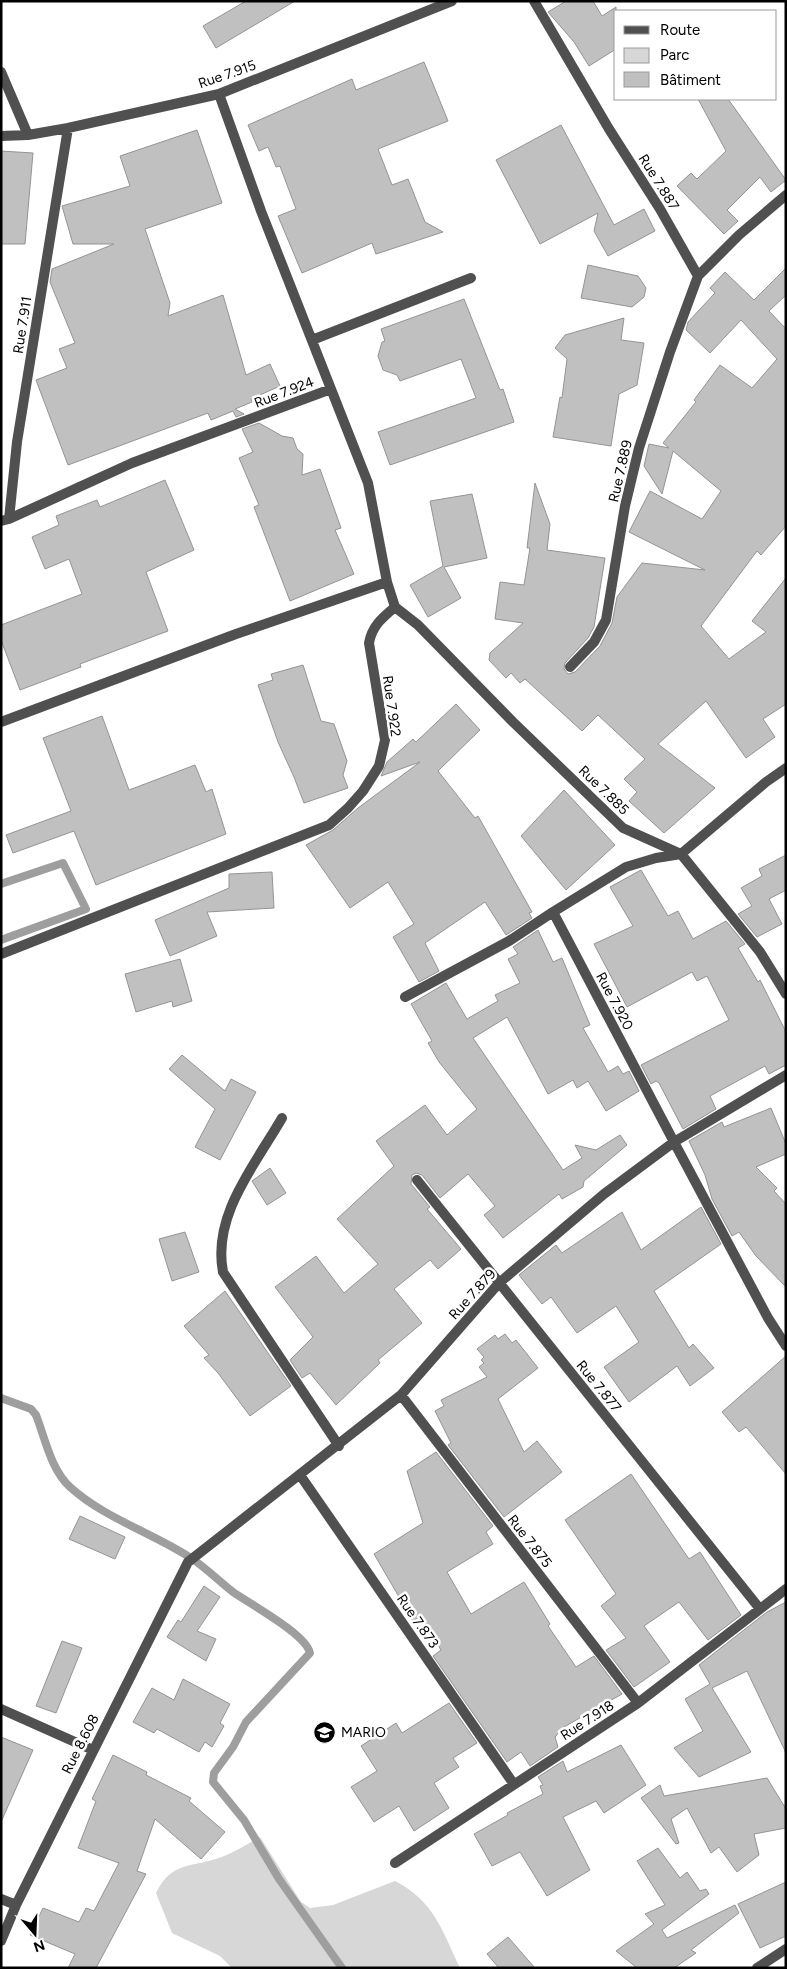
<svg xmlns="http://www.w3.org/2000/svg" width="787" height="1969" font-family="Figtree,sans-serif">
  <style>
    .green { fill: #d7d7d7 }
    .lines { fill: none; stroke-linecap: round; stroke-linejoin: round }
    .stream { stroke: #9e9e9e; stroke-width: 8 }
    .building { fill: #c0c0c0; stroke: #949494 }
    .minor { stroke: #505050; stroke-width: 10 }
    .labels { text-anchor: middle; stroke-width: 5; stroke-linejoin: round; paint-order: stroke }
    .street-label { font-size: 14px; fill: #000; stroke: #fff }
    .poi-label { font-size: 14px; fill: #000; stroke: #fff; text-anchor: start }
  </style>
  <rect width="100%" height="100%" fill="#fff"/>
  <path class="green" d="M260 1837 301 1902 310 1908 333 1905 395 1881C434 1901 442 1930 460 1968H232L220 1956 172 1933 156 1893C172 1860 193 1868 222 1857 235 1852 248 1844 260 1837Z"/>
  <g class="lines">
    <path class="stream" d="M1 884 63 863 86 909 1 940
      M1 1398 31 1409 36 1415C45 1438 51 1470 70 1487 104 1518 153 1533 191 1558 206 1568 219 1581 233 1592 250 1604 306 1634 310 1653L246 1722 233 1747 214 1773 213 1782 244 1820 279 1879 342 1968"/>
  </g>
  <path class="building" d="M246 1H295L216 48 203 26Z
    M566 1H593L602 16 616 7V49L589 66 574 42 548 12Z
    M424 62 448 121 378 149 392 185 408 179 425 222 443 232 376 254 372 243 302 273 278 216 296 209 280 166 276 167 268 147 259 151 248 125 352 79 356 90Z
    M698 99H728L786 180 771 192 760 177 727 210 738 221 724 234 677 186 691 173 697 179 726 151Z
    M561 125 614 225 644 209 655 231 608 256 594 231 598 213 540 244 496 160Z
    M197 130 222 203 145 229 170 303 168 316 223 295 246 375 270 364 280 386 251 399 252 402 235 409 244 414 236 417 233 411 211 420 208 413 68 465 36 380 67 368 59 349 75 343 50 282 52 269 114 244H73L62 206 130 186 120 156Z
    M1 151 33 153 25 244H1Z
    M588 265 638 276 646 288 644 297 632 307 581 298Z
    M786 268V295L769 311 786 329V526L761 555 757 551 701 626 729 659 766 632 752 621 786 578V704L763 719 775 737 746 758 706 701 658 744 715 788 664 833 629 801 637 792 624 779 645 759 598 715 582 731 525 679 520 683 511 673 506 678 489 660 490 653 523 623 495 619 500 582 524 585 530 548H527L535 483 550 524 547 550 605 558 594 627 588 638 565 663 564 669 568 674 575 672 600 646 612 623 617 597 642 563 705 570 629 532 650 491 702 519 721 491 673 451 662 494 644 466 649 444 669 448 663 443 696 402 694 400 720 365 752 388 777 359 741 320 710 353 686 330 688 322 715 293 710 288 725 272 754 300Z
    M464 299 500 390 503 389 514 422 390 465 378 432 476 398 461 359 400 381 397 375 383 370 378 356 382 342 385 341 381 329Z
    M624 318 621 340 644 343 637 385 619 394 611 446 553 437 560 397 562 398 567 359 555 348 565 335Z
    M259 423 282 436 293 438 297 449 303 454 302 475 320 469 341 528 335 530 354 574 290 601 254 507 259 505 239 458 253 452 242 429Z
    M165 480 194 550 146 572 168 631 80 664 81 667 20 690 1 640V625L82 594 69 559 45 569 32 537 59 525 56 516 97 500 100 507Z
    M472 494 487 558 444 567 461 598 428 617 410 585 443 566 430 501Z
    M303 665 321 721 334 724 347 761 343 775 348 788 304 803 294 777 278 742 258 685 273 680 271 674Z
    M456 704 480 730 438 771 475 818 478 816 532 912 529 913 532 918 506 935 485 902 425 943 439 971 419 982 393 937 414 924 388 882 350 908 306 845 333 830 358 808 420 762 381 776 387 762 413 739 416 742Z
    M102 716 129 790 195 765 206 792 212 789 226 834 96 885 74 831 13 853 6 835 71 811 43 738Z
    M564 790 615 845 566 890 521 836Z
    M786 855V890L769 899 782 924 757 937 738 914 752 906 741 888 762 876 759 869Z
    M641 870 668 916 678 911 693 939 726 921 745 944 738 948 758 982 760 980 786 1032V1065L769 1074 765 1066 710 1096 716 1109 683 1129 659 1083 656 1081 651 1084 641 1065 729 1020 707 976 697 981 692 972 627 1007 594 944 633 926 610 887Z
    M272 872 274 908 207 912 217 936 170 956 155 920 229 888V874Z
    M538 930 553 962 562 958 590 1025 583 1028 608 1072 618 1066 623 1074 629 1071 639 1091 606 1111 588 1081 577 1088 573 1080 548 1094 507 1017 473 1038 563 1170 582 1158 575 1145 596 1150 620 1135 627 1145 584 1181 583 1187 562 1199 559 1194 503 1238 484 1215 495 1206 468 1174 440 1198 422 1175 416 1173 412 1175 411 1184 430 1207 427 1209 461 1249 438 1269 430 1260 394 1289 422 1323 378 1360 380 1363 336 1405 310 1373 302 1378 290 1360 313 1337 275 1287 316 1256 344 1293 378 1264 337 1219 394 1166 376 1141 425 1105 447 1135 477 1109 439 1062 428 1043 432 1041 411 1004 446 983 467 1019 498 1001 495 995 520 983 508 959 518 954 513 947Z
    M180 959 192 1001 173 1007 172 1001 136 1012 125 974Z
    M182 1055 225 1091 231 1079 256 1092 220 1160 195 1147 215 1109 169 1069Z
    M771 1108 786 1144V1154L756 1167 777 1188 774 1191 786 1204V1287L756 1256 739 1232 732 1236 712 1199 705 1175 689 1141 722 1122 724 1127Z
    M270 1168 286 1193 267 1205 252 1181Z
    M701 1207 721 1244 654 1291 689 1348 693 1344 714 1368 690 1386 677 1366 629 1402 604 1367 639 1342 616 1306 577 1333 551 1297 542 1304 519 1275 556 1245 562 1253 622 1212 641 1250Z
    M185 1232 199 1272 172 1281 159 1239Z
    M225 1291 291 1386 250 1416 218 1373 204 1358 209 1355 184 1326Z
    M505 1334 512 1343 516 1340 538 1368 498 1399 524 1452 537 1441 562 1472 504 1517 448 1445 451 1443 435 1411 444 1406 441 1400 487 1377 479 1367 484 1363 481 1360 484 1357 477 1349 495 1335 498 1339Z
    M786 1356V1474L746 1427 739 1432 722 1412Z
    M436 1452 493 1526 486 1532 493 1544 447 1572 471 1614 524 1582 550 1624 548 1626 576 1667 594 1656 622 1694 564 1727 555 1737 558 1747 530 1766 521 1752 507 1762 433 1656 441 1650 421 1616 413 1621 374 1554 423 1523 407 1471Z
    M631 1474 689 1559 700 1552 741 1615 708 1640 679 1602 644 1626 670 1662 634 1687 606 1650 626 1638 601 1606 616 1594 565 1520Z
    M80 1516 125 1537 115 1559 69 1539Z
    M204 1586 220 1597 197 1631 216 1639 206 1661 167 1637 178 1620 181 1622Z
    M786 1602V1753L747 1671 712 1688 751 1752 699 1777 674 1748 703 1731 685 1699 710 1684 699 1665 767 1612Z
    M62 1641 82 1648 56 1713 36 1706Z
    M183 1679 230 1704 220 1723 224 1726 212 1747 205 1742 199 1752 157 1729 154 1733 133 1722 152 1688 174 1700Z
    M449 1703 477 1743 453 1758 459 1767 434 1783 449 1808 414 1831 399 1806 374 1822 351 1787 377 1771 361 1746 396 1723 402 1733Z
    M1 1737 33 1750 1 1822Z
    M621 1745 646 1785 604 1813 596 1801 563 1817 590 1870 547 1896 520 1852 492 1866 474 1834 508 1815 507 1813 543 1794 540 1786 543 1785 538 1777 563 1761 567 1772Z
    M113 1755 147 1772 146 1775 191 1798 189 1801 225 1832 201 1859 155 1819 137 1871 146 1874 96 1968H68L75 1954 30 1935 43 1908 79 1922 86 1908 94 1911 119 1863 78 1848 96 1801 92 1799Z
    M767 1778 786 1809V1828L754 1834 759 1855 737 1872 719 1847 711 1853 687 1808 671 1819 679 1843 676 1844 641 1798 660 1785 664 1796Z
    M658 1848 680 1878 687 1872 700 1891 706 1889 709 1894 662 1930 667 1938 735 1905 739 1913 691 1950 696 1953 674 1968H637L616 1951 654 1924 645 1914 665 1905 637 1861Z
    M786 1882V1936L760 1948 738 1904Z
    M508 1937 535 1968H499L487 1954Z"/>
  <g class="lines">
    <path class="minor" d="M534 1 609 129 660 209 698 276 739 235 786 195
      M1 72 28 135
      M1 136 28 135 68 128 219 94 452 1
      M312 340 471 278
      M9 519 132 463 331 389 261 211 219 94
      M1 521 9 519 17 442 68 128
      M395 607 418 625 513 722 623 828 681 854 760 952 786 994
      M570 667 594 642 606 620 625 506 639 448 670 352 698 276
      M1 722 236 634 387 582
      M786 768 766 782 681 854 656 858 626 867 553 912 674 1142 768 1318 786 1346
      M1 954 329 825 348 808 363 791 379 766 385 740 369 643C372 626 382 618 395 607L387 582 368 483 331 389
      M405 997 509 941 553 912
      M282 1118C255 1165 212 1215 223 1272L339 1446
      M417 1180 760 1609
      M401 1395 638 1703
      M300 1475 513 1783
      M1 1709 93 1750
      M395 1863 638 1703 786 1589
      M1 1899 16 1905
      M1 1941 16 1905 188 1562 401 1395 499 1283 604 1194 674 1142 786 1075
      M757 1968 786 1949"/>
  </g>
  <defs>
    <symbol id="school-disc" viewBox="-11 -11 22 22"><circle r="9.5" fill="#000" stroke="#fff"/><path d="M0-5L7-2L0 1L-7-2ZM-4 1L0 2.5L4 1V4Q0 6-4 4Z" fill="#fff"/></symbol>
  </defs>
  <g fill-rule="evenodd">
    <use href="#school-disc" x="312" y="1720" width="25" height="25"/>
  </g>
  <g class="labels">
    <g class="street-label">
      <text transform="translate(227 74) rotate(-19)" y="5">Rue 7.915</text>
      <text transform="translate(659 182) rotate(58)" y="5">Rue 7.887</text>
      <text transform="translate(22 325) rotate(-81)" y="5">Rue 7.911</text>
      <text transform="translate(284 392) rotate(-21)" y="5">Rue 7.924</text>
      <text transform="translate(620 471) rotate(-77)" y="5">Rue 7.889</text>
      <text transform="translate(392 706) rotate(82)" y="5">Rue 7.922</text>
      <text transform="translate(604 790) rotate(44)" y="5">Rue 7.885</text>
      <text transform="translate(615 1001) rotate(62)" y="5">Rue 7.920</text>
      <text transform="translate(472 1294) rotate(-48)" y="5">Rue 7.879</text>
      <text transform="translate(599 1386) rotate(51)" y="5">Rue 7.877</text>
      <text transform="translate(530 1541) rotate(52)" y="5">Rue 7.875</text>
      <text transform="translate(418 1621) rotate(55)" y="5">Rue 7.873</text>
      <text transform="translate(587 1720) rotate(-33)" y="5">Rue 7.918</text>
      <text transform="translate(80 1744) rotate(-63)" y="5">Rue 8.608</text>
    </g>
    <g class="poi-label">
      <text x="341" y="1737">MARIO</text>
    </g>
  </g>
  <rect width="787" height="1969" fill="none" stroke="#000000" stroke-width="5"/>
  <rect x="614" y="10" width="162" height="90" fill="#ffffff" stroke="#999999"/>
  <rect x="624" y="26" width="25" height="8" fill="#505050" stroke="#999999"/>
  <text x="660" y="35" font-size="15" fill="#000000">Route</text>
  <rect x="624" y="48" width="25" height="15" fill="#d7d7d7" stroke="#999999"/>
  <text x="660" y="60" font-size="15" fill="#000000">Parc</text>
  <rect x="624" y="72" width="25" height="15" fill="#c0c0c0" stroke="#999999"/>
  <text x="660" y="85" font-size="15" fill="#000000">Bâtiment</text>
  <g transform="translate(35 1934) rotate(161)" stroke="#ffffff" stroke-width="4" paint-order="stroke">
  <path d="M0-4L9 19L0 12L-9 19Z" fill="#000000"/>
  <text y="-8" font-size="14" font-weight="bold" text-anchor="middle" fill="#000000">N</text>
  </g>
</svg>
